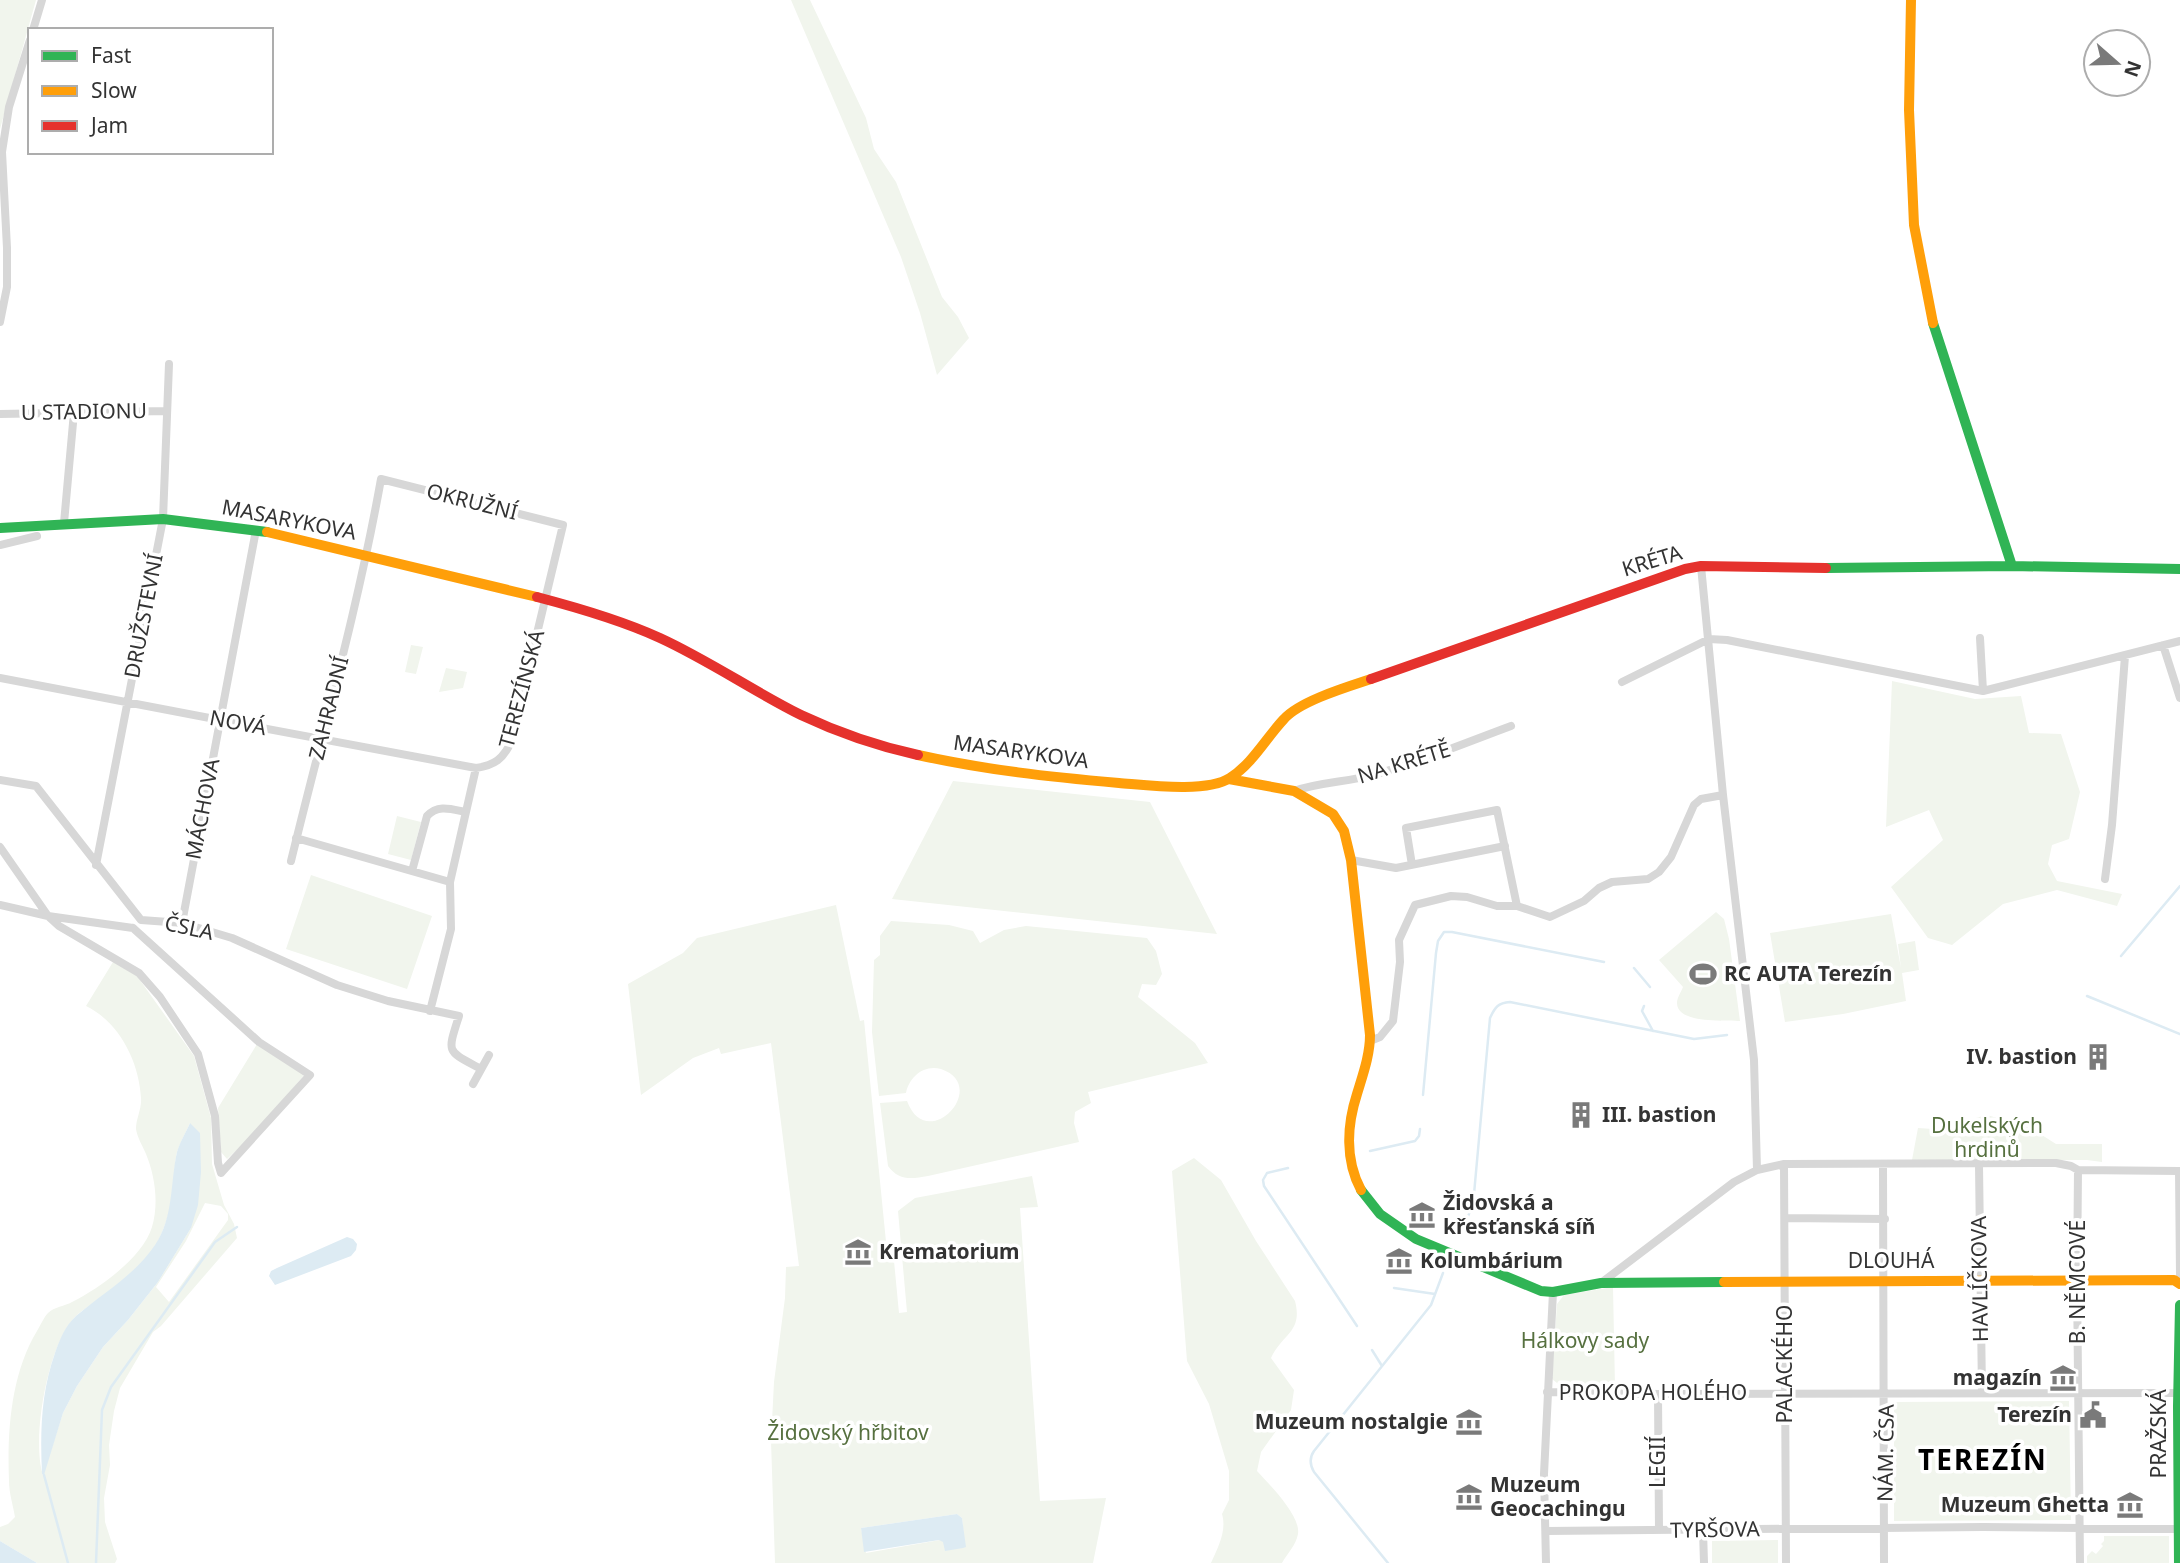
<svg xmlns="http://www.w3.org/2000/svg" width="2180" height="1563" font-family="'Noto Sans',sans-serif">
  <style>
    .green { fill: #f1f5ed; fill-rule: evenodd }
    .water { fill: #ddebf3 }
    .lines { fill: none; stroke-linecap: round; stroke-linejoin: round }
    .stream { stroke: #ddebf3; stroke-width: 2.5 }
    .street { stroke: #d7d7d7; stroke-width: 8 }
    .fast { stroke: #30b455; stroke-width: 10 }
    .slow { stroke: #ff9f0a; stroke-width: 10 }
    .jam { stroke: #e5322d; stroke-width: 10 }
    .labels { text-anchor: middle; stroke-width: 7; stroke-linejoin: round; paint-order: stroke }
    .street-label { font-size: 21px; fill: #333; stroke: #fff }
    .poi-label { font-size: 21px; font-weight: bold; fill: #333; stroke: #fff; text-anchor: start }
    .park-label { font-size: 21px; fill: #56703f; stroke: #fff }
    .district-label { font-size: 28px; font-weight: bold; letter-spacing: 2px; fill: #000; stroke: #fff }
  </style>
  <rect width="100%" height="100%" fill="#fff"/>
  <path class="green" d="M0 0H36L0 129Z
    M791 0H810L866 118 874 149 896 182 942 297 958 317 969 338 937 375 920 313 901 257Z
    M411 645 423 647 416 674 405 672Z
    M446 668 467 672 463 688 439 692Z
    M1892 681 1975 699 2021 696 2029 733 2061 734 2080 792 2069 839 2052 845 2048 864 2057 881 2122 894 2117 906 2057 890 2003 904 1952 945 1928 938 1891 887 1943 840 1929 810 1886 827Z
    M953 781 1150 802 1217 934 892 899Z
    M397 816 421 822 411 860 388 854Z
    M311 875 432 916 407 989 286 949Z
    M836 905 860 1021 864 1020 888 1262 894 1261 899 1313 907 1312 898 1211 915 1198 1032 1176 1038 1207 1020 1208 1040 1501 1106 1498 1093 1563H775L771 1441 774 1382 785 1298 786 1267 799 1266 771 1043 721 1054 719 1048 693 1058 641 1095 628 984 683 953 697 938ZM957 1514 962 1518 965 1547 940 1540 866 1553 861 1528Z
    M1716 912 1724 919 1729 939 1740 1021C1725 1020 1677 1024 1677 1003 1677 998 1681 992 1683 987L1659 960Z
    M1891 914 1901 968 1898 944 1915 941 1919 970 1902 973 1906 1001 1843 1014 1785 1022 1770 933Z
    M891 921 949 925 973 931 980 943 1004 930 1026 926 1147 938 1156 951 1162 974 1156 985 1142 984 1138 997 1195 1043 1208 1063 1088 1092 1091 1103 1075 1112 1074 1123 1079 1142 928 1176C911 1179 899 1181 888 1166L880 1103 907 1101C927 1155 991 1086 941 1069 924 1064 909 1077 906 1093L879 1096 872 1032 874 960 880 955V936Z
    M113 962 137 976 194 1056 211 1118 212 1164 224 1205 234 1224 237 1238 161 1326 153 1332 120 1388 114 1411 109 1445 110 1465 104 1498 105 1522 117 1559 115 1563H37L0 1541V1527L8 1524 15 1517C13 1505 9 1493 9 1481 7 1431 11 1374 37 1331 40 1326 44 1317 48 1313 54 1307 65 1306 72 1302 100 1288 143 1257 152 1227 159 1203 155 1176 146 1154 143 1147 137 1137 136 1129 136 1119 142 1108 141 1098 139 1061 119 1022 86 1006ZM190 1123 191 1228 158 1282 128 1320 103 1347 77 1386 63 1413 43 1475C31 1439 48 1344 75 1317 84 1308 96 1302 106 1295 124 1281 147 1261 158 1241 166 1225 171 1207 173 1190 175 1178 174 1164 177 1152 180 1143 186 1132 190 1123ZM205 1203 221 1206 228 1214V1220L169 1302 156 1287 186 1241Z
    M257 1044 305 1074 256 1132 227 1159 221 1152 218 1108Z
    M1987 1115 2031 1128 2056 1144H2102V1162L2087 1160H1912L1918 1128 1933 1129Z
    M1194 1158 1221 1180 1256 1241 1295 1301C1303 1332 1283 1333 1271 1358L1294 1390 1291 1410 1261 1452 1257 1471C1269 1484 1301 1516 1298 1534 1296 1545 1287 1554 1282 1563H1211C1218 1547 1227 1531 1222 1514L1229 1500V1471L1209 1404 1187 1361 1172 1171Z
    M1613 1287 1615 1387H1562L1552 1379 1557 1304 1564 1295Z
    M2069 1401 2071 1520 1894 1521V1402Z
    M2104 1536H2169V1563H2087V1556L2092 1551 2096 1554 2103 1546 2101 1544 2104 1541Z
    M1778 1540V1563H1712V1541Z"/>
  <path class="water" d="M190 1123 200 1133 201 1172 198 1205 191 1228 158 1282 128 1320 103 1347 77 1386 63 1413 44 1475 42 1474C40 1432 41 1392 55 1353 60 1339 65 1326 76 1316 103 1293 135 1275 155 1245 174 1217 170 1183 177 1152 180 1142 186 1132 190 1123Z
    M347 1237 353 1239 357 1244 356 1250 351 1256 275 1285 269 1276 271 1271 277 1268Z
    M957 1514 962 1518 966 1547 963 1548 945 1551 943 1542 939 1540 864 1552 861 1528Z
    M0 1541 37 1563H0Z"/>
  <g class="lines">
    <path class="stream" d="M2121 956 2180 886
      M1634 968 1650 987
      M2087 996 2180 1034
      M1644 1006 1642 1011 1653 1031
      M1423 1095 1436 953 1438 941 1444 932H1452L1604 962
      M1370 1151 1415 1141 1419 1136 1420 1129
      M1288 1168 1267 1173 1263 1180 1264 1186 1357 1326
      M1459 1236 1473 1205 1490 1018C1495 1007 1498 1003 1510 1002L1694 1039 1727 1035
      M1394 1288 1435 1294
      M1372 1350 1382 1366
      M44 1475 68 1563
      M96 1563 102 1410 111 1387 215 1242 237 1227
      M1388 1563 1314 1472C1310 1465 1309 1458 1314 1451L1431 1305 1443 1273"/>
    <path class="street" d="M33 30 42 0
      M0 322 7 287V248L2 152 9 107 30 40
      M0 414 167 411
      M64 523 74 412
      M0 545 37 536
      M1701 566 1723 795 1754 1060 1757 1170
      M1980 638 1983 691
      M2163 645 2180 698
      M0 678C159 708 317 739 476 768 495 765 503 759 511 742L563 525 381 479C358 608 322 734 291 861
      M1622 682 1709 639 1727 640 1983 691 2180 641
      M0 780 36 786 141 920 182 923 232 938 337 985 388 1001 459 1016C447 1054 446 1050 481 1069
      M1294 791C1320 782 1347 782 1373 775 1420 762 1465 743 1511 726
      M296 838 450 882 451 929 430 1011
      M0 847 48 916 59 926 139 973 160 997 198 1054 215 1116 218 1163 221 1173 310 1075 259 1042 133 928
      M1351 860 1396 868 1505 846
      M96 865 163 519 169 364
      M1412 865 1406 828 1497 810 1517 906
      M412 871 427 816C438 804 451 809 466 812
      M2105 879 2112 825 2125 656
      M450 882 476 768
      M0 905 48 916 133 928
      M182 923 256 530
      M1370 1041 1380 1037 1393 1021 1400 962 1399 940 1415 905 1451 896 1467 897 1497 906H1517L1550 917 1584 901 1599 888 1612 882 1648 879 1659 872 1671 857 1694 805 1701 799 1723 795
      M473 1084 489 1055
      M1784 1164 1786 1563
      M1883 1165 1884 1563
      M1979 1165 1982 1393
      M2078 1170 2077 1281 2080 1563
      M1785 1218 1885 1219
      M1601 1283 1734 1182 1757 1170 1784 1164 2056 1163 2071 1166 2078 1170 2179 1171 2180 1274
      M1547 1392 1658 1394 2180 1393
      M1658 1394 1659 1530
      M1703 1530 1704 1563
      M1546 1531 1983 1527 2180 1529
      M1546 1563 1544 1474 1553 1292"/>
    <path class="fast" d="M1933 323 2012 566
      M0 528 163 519 267 532
      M1826 568 2012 566 2180 569
      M1361 1190 1380 1214 1416 1239 1541 1291 1553 1292 1601 1283 1724 1282
      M2179 1563 2178 1406 2180 1305"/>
    <path class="slow" d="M1911 0 1909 110 1914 225 1933 323
      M267 532 537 597
      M918 755C985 770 1051 777 1119 783 1146 785 1207 793 1230 778 1253 763 1266 738 1284 719 1300 701 1347 687 1371 679
      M1229 779 1294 791 1333 814 1344 831 1351 860 1370 1035C1370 1055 1363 1074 1357 1094 1347 1125 1345 1160 1361 1190
      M1724 1282 2174 1280 2180 1284"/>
    <path class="jam" d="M537 597C579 608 621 620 660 638 708 660 753 691 801 715 839 733 877 746 918 755
      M1371 679 1685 569 1701 566 1826 568"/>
  </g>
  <defs>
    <symbol id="stadium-bare" viewBox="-9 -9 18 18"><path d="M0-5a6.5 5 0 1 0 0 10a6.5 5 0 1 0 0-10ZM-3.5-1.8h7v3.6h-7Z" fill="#7a7a7a" stroke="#fff" stroke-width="2.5" paint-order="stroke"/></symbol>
    <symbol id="building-bare" viewBox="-9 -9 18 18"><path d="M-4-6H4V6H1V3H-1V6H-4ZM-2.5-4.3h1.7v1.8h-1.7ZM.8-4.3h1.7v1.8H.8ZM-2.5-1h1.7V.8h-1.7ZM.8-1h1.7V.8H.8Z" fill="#7a7a7a" stroke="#fff" stroke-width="2.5" paint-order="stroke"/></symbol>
    <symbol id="museum-bare" viewBox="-9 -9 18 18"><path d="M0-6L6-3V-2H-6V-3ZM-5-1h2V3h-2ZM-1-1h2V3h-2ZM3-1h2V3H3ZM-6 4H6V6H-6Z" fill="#7a7a7a" stroke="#fff" stroke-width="2.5" paint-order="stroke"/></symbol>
    <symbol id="civic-bare" viewBox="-9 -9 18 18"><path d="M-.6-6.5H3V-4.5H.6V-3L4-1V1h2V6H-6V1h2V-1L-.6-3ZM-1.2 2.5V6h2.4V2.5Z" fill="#7a7a7a" stroke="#fff" stroke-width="2.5" paint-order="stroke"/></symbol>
  </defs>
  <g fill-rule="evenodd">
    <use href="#stadium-bare" x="1684" y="955" width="38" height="38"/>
    <use href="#building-bare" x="2079" y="1038" width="38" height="38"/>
    <use href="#building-bare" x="1562" y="1096" width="38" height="38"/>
    <use href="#museum-bare" x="1403" y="1196" width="38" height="38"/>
    <use href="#museum-bare" x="839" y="1233" width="38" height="38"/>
    <use href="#museum-bare" x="1380" y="1242" width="38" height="38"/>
    <use href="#museum-bare" x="2044" y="1359" width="38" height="38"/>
    <use href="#civic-bare" x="2074" y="1396" width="38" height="38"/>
    <use href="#museum-bare" x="1450" y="1403" width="38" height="38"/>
    <use href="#museum-bare" x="1450" y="1478" width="38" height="38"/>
    <use href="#museum-bare" x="2111" y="1486" width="38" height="38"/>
  </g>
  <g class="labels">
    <g class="street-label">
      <text transform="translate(84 412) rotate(-1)" y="7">U STADIONU</text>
      <text transform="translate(472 502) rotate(14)" y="7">OKRUŽNÍ</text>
      <text transform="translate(289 520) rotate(11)" y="7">MASARYKOVA</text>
      <text transform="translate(1652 561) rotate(-17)" y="7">KRÉTA</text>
      <text transform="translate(144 616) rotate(-79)" y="7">DRUŽSTEVNÍ</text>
      <text transform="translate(522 689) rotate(-75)" y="7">TEREZÍNSKÁ</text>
      <text transform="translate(329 708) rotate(-76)" y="7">ZAHRADNÍ</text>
      <text transform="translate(238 723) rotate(11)" y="7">NOVÁ</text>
      <text transform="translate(1021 752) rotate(8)" y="7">MASARYKOVA</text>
      <text transform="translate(1404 763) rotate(-17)" y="7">NA KRÉTĚ</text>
      <text transform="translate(203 809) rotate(-79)" y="7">MÁCHOVA</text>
      <text transform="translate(189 928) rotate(12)" y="7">ČSLA</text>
      <text x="1891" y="1268">DLOUHÁ</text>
      <text transform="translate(1980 1279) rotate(-91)" y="7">HAVLÍČKOVA</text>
      <text transform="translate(2078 1282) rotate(-90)" y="7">B. NĚMCOVÉ</text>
      <text transform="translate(1785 1364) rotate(-90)" y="7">PALACKÉHO</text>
      <text x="1653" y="1400">PROKOPA HOLÉHO</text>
      <text transform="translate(2159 1434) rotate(-90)" y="7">PRAŽSKÁ</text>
      <text transform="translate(1886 1453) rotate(-89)" y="7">NÁM. ČSA</text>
      <text transform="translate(1658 1462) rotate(-90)" y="7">LEGIÍ</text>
      <text transform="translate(1715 1530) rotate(-1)" y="7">TYRŠOVA</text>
    </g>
    <g class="poi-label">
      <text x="1724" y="981">RC AUTA Terezín</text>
      <text x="2077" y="1064" text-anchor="end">IV. bastion</text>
      <text x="1602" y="1122">III. bastion</text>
      <text x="1443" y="1210">Židovská a<tspan x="1443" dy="24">křesťanská síň</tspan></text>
      <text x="879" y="1259">Krematorium</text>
      <text x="1420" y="1268">Kolumbárium</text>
      <text x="2042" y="1385" text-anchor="end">magazín</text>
      <text x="2072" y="1422" text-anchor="end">Terezín</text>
      <text x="1448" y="1429" text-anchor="end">Muzeum nostalgie</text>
      <text x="1490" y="1492">Muzeum<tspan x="1490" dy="24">Geocachingu</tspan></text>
      <text x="2109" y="1512" text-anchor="end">Muzeum Ghetta</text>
    </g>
    <g class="park-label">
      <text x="1987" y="1133">Dukelských<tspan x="1987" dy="24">hrdinů</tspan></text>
      <text x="1585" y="1348">Hálkovy sady</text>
      <text x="848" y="1440">Židovský hřbitov</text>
    </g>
    <g class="district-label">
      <text x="1983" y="1470">TEREZÍN</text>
    </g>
  </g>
  <rect x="28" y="28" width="245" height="126" fill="#ffffff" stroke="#adadad" stroke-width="2"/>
  <rect x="42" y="51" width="35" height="10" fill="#30b455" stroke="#adadad" stroke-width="2"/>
  <text x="91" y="63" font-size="21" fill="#333333">Fast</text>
  <rect x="42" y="86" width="35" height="10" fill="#ff9f0a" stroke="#adadad" stroke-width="2"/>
  <text x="91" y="98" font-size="21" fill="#333333">Slow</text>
  <rect x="42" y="121" width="35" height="10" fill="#e5322d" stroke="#adadad" stroke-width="2"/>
  <text x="91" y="133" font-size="21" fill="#333333">Jam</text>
  <g transform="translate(2117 63) rotate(110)"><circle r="33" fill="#ffffff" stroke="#adadad" stroke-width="2"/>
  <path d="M0-5L12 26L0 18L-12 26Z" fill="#7a7a7a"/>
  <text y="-10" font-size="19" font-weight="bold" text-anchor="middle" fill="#333333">N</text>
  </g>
</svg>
